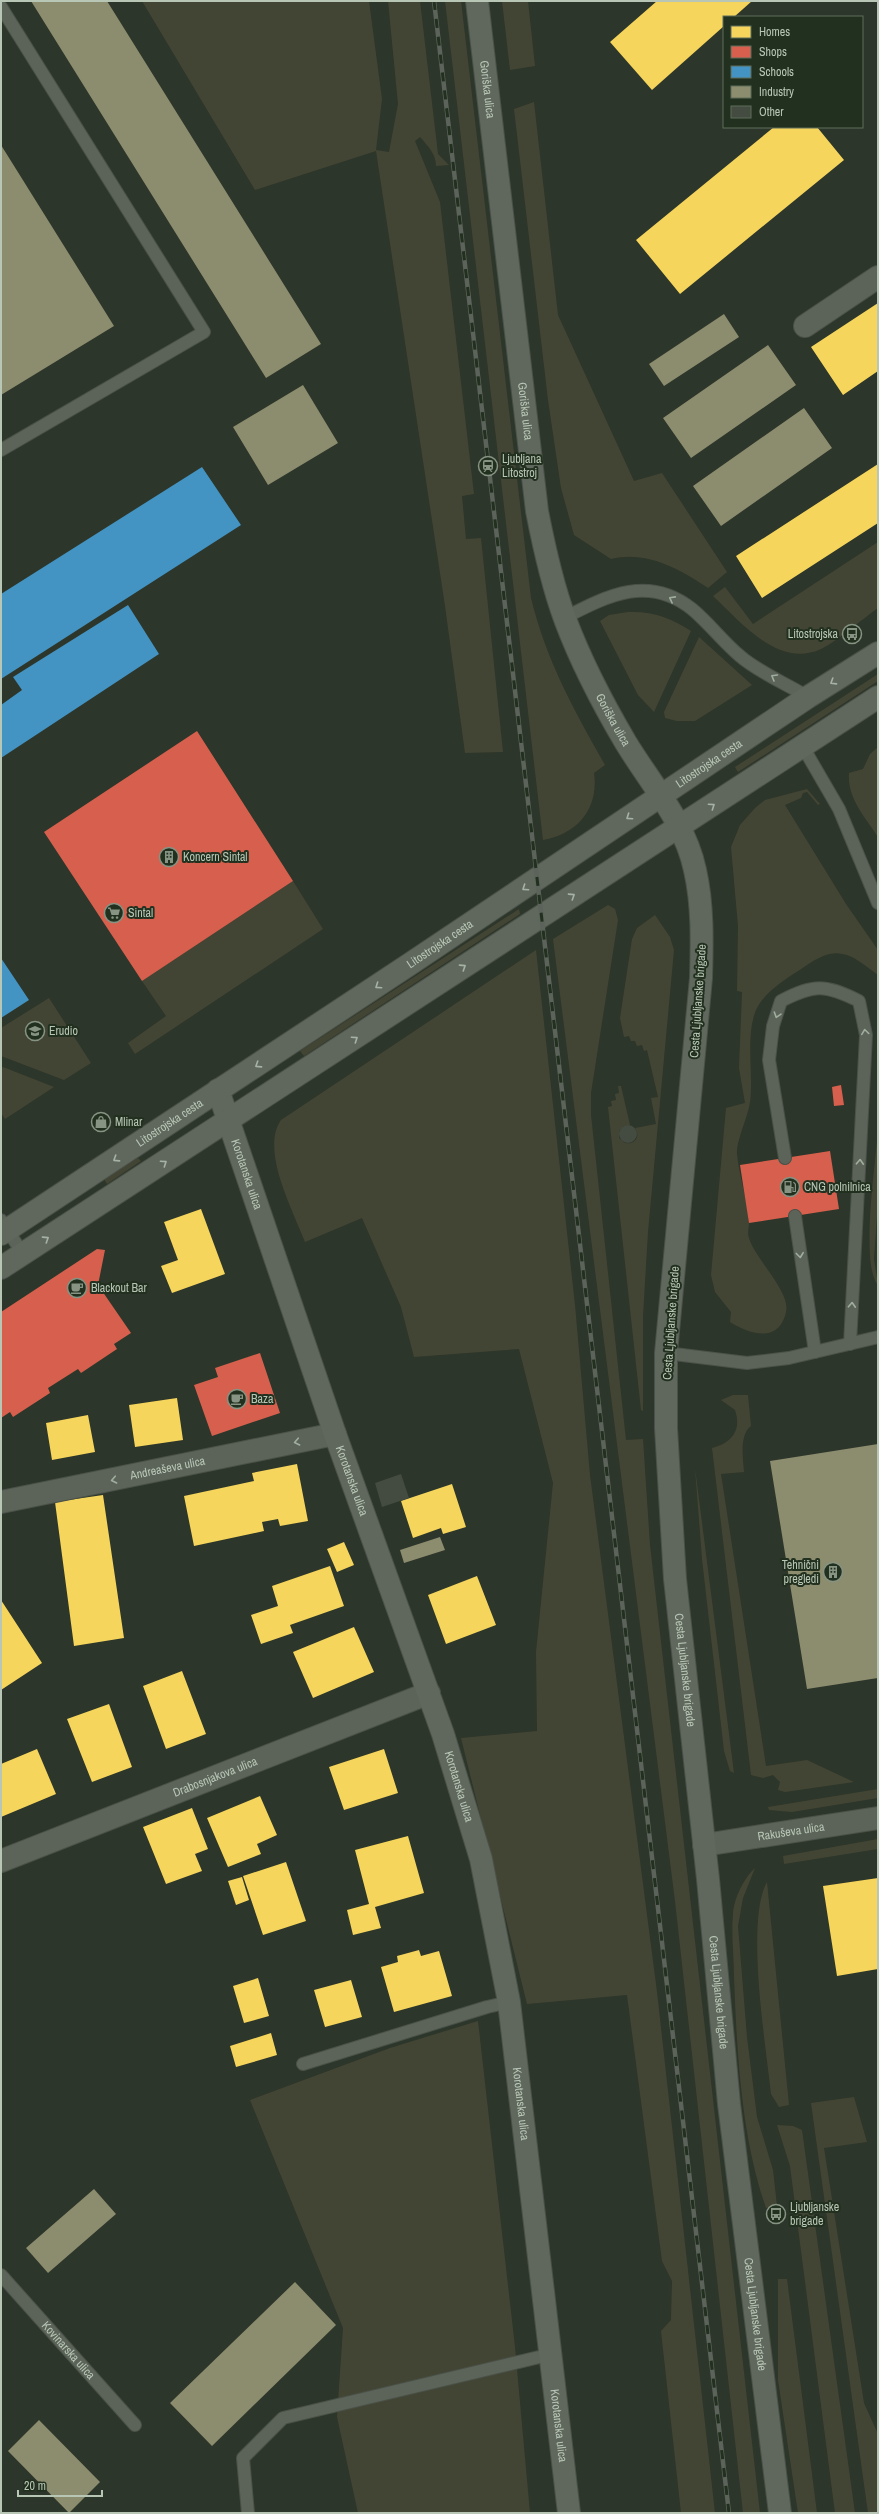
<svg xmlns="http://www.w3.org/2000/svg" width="879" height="2514" font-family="'Archivo Narrow',sans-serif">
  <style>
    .green { fill: #434534 }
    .homes { fill: #f6d55c }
    .shops { fill: #d6604d }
    .schools { fill: #4393c3 }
    .industry { fill: #8c8c6e }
    .building { fill: #444b41 }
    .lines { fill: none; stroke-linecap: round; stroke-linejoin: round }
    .lane-casing { stroke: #4a5148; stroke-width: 14 }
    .street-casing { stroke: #4a5148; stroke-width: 24 }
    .secondary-casing { stroke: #4a5148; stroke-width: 24 }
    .lane { stroke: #5c645a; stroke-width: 12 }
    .street { stroke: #5c645a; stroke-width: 22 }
    .secondary { stroke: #60685e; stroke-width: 22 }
    .rail-casing { stroke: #5c635a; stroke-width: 4.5 }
    .rail { stroke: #22301f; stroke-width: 3; stroke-dasharray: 9; stroke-linecap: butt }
    .oneway { stroke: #a1ae9e }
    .oneway2 { stroke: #a6b3a4 }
    .labels { text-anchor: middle; stroke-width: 4; stroke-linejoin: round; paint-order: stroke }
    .street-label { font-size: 12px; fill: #b8c6b5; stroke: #22301f }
    .poi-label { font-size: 12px; fill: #b8c6b5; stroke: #22301f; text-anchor: start }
  </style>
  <rect width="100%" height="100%" fill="#2d362a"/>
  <path class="green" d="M142 1H369L382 99 376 150 389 152 398 104 388 1H420L438 154 449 165 436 166C436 154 428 146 420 137L415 141 440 202 474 494 462 496 466 539 481 538 503 752 465 753 445 606 376 151 255 190Z
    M445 1H461L531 598C546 660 574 710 605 765L594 773C599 808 578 834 543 840Z
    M502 1H528L535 66 510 70Z
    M534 102 558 315 634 481 662 473 727 572 708 588C680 569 646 550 611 559L574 535 561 488 548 400 514 109Z
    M878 542V608C861 620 839 640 821 649 778 669 740 621 713 596L725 587 753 624Z
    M628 612C653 611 671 618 691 631L654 712 638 695 600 621 609 615Z
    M699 637 752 685 695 721H677L665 718 664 712Z
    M878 674V681L738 772 735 767Z
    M878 747V837C865 817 847 798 849 773L863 769 870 754Z
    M807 789 820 804 818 805 807 792 803 793 801 798 785 805 846 904 878 950V975C848 952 837 944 804 967 788 978 768 989 758 1006 744 1032 754 1073 750 1102 748 1117 736 1141 737 1154 739 1177 748 1200 749 1223 749 1228 747 1234 749 1238 755 1259 791 1292 786 1312 779 1344 749 1334 730 1322L731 1312 715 1292 711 1275 726 1108 745 1103 739 1068 742 992 737 991 738 926 731 847 740 825 755 808 765 800Z
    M293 881 323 929 135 1054 128 1043 166 1016 142 981Z
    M608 905 615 909 618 920 591 1093V1115L626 1440 643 1439 650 1545 760 2513H743L675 1901 553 939Z
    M519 909 520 914 304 1056 300 1051Z
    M655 915 670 937 674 950 648 1232 643 1316V1411L641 1410 608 1107 612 1106 611 1101 616 1100 615 1094 619 1093 618 1086H621L630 1125 624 1126 619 1131V1138L625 1143C634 1145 641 1137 635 1128L656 1124 651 1098 658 1097 647 1050 644 1051 642 1045 637 1046 635 1041H631L629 1036 624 1037 620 1018 632 939 637 928Z
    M536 950 575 1305 590 1475 657 1992 715 2513H681L661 2331 671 2320 672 2281 662 2261 627 1995 527 2004 461 1738 537 1731 536 1652 553 1483 519 1349 414 1357 401 1307 362 1218 305 1242C293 1210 260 1150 281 1120Z
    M49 998 91 1063 64 1080 1 1056V1028Z
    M3 1067 54 1087 5 1119 1 1113V1068Z
    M878 1130V1201L874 1259 878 1285C860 1265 876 1160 878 1130Z
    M138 1158 141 1161 107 1184 104 1179Z
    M733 1395H748L751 1426C739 1435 743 1459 744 1472L721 1474 766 1766 807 1760 854 1782 785 1792 778 1790 780 1782 773 1775 763 1778 751 1775 712 1448C732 1443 742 1430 735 1410L721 1400Z
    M695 1468 734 1773 730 1771 724 1751 702 1559Z
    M878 1789V1798L792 1812 769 1810 768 1807Z
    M878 1839V1849L784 1864 783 1856Z
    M755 1868 743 1898 738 1926 747 2037 757 2117 773 2170 777 2206 766 2208C741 2136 737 2052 734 1977 734 1956 731 1934 733 1914 734 1898 744 1878 755 1868Z
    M767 1882 789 2105 779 2107 771 2094C766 2046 745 1921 767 1882Z
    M478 2021 515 2347 530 2513H358L337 2417 343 2328 250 2100 390 2048Z
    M854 2097 867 2142 824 2148 864 2403 878 2434V2513H868L811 2103Z
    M777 2125 793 2126 802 2130 855 2513H835L790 2166Z
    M778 2279H787L817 2513H798L778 2380Z"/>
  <path class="homes" d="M657 1H752L734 17H724V26L652 90 610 42Z
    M774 127H817L844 160 680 294 636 240Z
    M878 303V371L843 395 811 347Z
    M878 464V523L762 598 736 556Z
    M201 1209 225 1274 172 1293 161 1266 178 1260 164 1222Z
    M177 1398 183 1440 135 1447 129 1405Z
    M88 1415 95 1452 52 1460 46 1423Z
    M297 1464 308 1521 280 1526 278 1519 262 1522 264 1531 194 1546 184 1496 254 1481 252 1473Z
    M452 1484 466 1527 443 1534 441 1528 413 1538 401 1501Z
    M103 1495 124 1638 74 1646 55 1502Z
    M344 1542 354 1565 337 1572 327 1549Z
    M330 1566 344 1606 290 1625 293 1633 261 1644 251 1615 278 1606 272 1586Z
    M477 1576 496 1625 446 1644 428 1595Z
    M1 1600 42 1663 1 1690Z
    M354 1627 374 1672 313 1698 293 1652Z
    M182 1671 206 1734 166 1749 143 1686Z
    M109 1704 132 1767 92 1782 67 1719Z
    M37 1749 56 1794 1 1817V1764Z
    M384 1749 398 1793 344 1810 329 1767Z
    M260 1796 277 1835 257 1844 261 1854 228 1867 207 1818Z
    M192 1808 208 1849 195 1854 202 1871 166 1884 143 1827Z
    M408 1836 424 1893 375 1907 381 1928 353 1935 347 1910 369 1904 355 1850Z
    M286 1862 306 1921 263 1935 243 1876Z
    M242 1877 249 1900 236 1905 228 1881Z
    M878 1878V1969L837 1976 823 1886Z
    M419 1950 421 1956 439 1951 452 1996 394 2012 381 1967 398 1962 397 1956Z
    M258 1978 269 2016 244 2023 233 1986Z
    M351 1980 362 2017 325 2027 314 1990Z
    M271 2033 277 2055 236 2067 230 2046Z"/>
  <path class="shops" d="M197 731 293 881 142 981 44 832Z
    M841 1085 844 1105 834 1106 832 1087Z
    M830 1151 839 1209 749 1223 740 1165Z
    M97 1249 105 1250 98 1285 131 1333 114 1344 117 1349 81 1373 78 1369 48 1388 50 1393 13 1417 10 1412 1 1418V1312Z
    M260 1353 280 1413 212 1436 194 1385 218 1377 215 1368Z"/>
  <path class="schools" d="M202 467 241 525 1 679V594Z
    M128 605 159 654 1 758V705L22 690 13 677Z
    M1 958 29 1000 1 1018Z"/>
  <path class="industry" d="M31 1H107L321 344 266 378Z
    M1 145 114 326 1 395Z
    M724 314 739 337 664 386 649 364Z
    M768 345 796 385 691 458 663 418Z
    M303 385 338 443 268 485 233 427Z
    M804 408 832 448 721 526 693 486Z
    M878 1444V1678L807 1689 770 1461Z
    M440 1537 445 1550 404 1563 400 1550Z
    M94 2189 116 2214 48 2273 26 2248Z
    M295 2282 336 2325 212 2446 170 2403Z
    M39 2420 100 2482 69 2513 8 2451Z"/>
  <path class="building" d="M619 1134a9 9 0 1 1 18 0a9 9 0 1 1-18 0Z
    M401 1474 409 1498 382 1507 375 1483Z"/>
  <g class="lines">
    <defs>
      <g id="lane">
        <path d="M1 7 204 332 1 450"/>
        <path d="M564 618C607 596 648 574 692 609 709 623 723 642 740 656 758 672 787 684 808 697"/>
        <path d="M803 747 839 809 878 903"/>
        <path d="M785 1158 769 1060 773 1026 781 1001C814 984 825 984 859 1001L866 1035 850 1344"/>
        <path d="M795 1216 815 1352"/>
        <path d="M1 1220 23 1254"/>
        <path d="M666 1353 747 1363 789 1358 878 1337"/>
        <path d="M303 2064 487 2007 509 2002"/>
        <path id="s1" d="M1 2275 135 2425"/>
        <path d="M248 2513 243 2458 283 2418 552 2354"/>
      </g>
      <g id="street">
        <path d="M805 326 878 277"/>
        <path id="s2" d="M1 1502 335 1434"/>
        <path id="s3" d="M704 1845 878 1818"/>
        <path id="s4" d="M1 1861 429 1693"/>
      </g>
      <g id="secondary">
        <path id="s5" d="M477 1 537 511C544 547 552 584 565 619 581 662 603 704 626 743 651 784 685 822 695 870 703 905 702 943 701 978L666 1353V1428L675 1579 708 1879 729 2104 780 2513"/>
        <path id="s6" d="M218 1090 335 1434 443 1734 481 1859 509 2002 569 2513"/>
        <path id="s7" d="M1 1234 410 964 808 697 878 653"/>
        <path d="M1 1268 878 697"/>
      </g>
    </defs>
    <use href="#lane" class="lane-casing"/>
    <use href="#street" class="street-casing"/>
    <use href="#secondary" class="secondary-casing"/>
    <use href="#lane" class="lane"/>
    <use href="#street" class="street"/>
    <use href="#secondary" class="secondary"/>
    <defs>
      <path id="rail" d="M434 1 729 2513"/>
    </defs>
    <use href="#rail" class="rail-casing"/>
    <use href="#rail" class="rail"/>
  </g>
  <defs><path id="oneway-chevron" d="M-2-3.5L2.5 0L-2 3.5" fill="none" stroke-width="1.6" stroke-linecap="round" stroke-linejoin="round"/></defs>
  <g class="oneway">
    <use href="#oneway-chevron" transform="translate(672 599) rotate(-152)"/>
    <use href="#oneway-chevron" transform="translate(774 677) rotate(-150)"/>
    <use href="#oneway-chevron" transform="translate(777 1015) rotate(108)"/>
    <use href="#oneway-chevron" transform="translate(865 1032) rotate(-98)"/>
    <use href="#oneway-chevron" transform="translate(860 1162) rotate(-87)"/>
    <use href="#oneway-chevron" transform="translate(800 1255) rotate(83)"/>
    <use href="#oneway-chevron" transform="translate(852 1305) rotate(-87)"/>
    <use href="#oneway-chevron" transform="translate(297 1442) rotate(168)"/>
    <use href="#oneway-chevron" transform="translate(114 1480) rotate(168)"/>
  </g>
  <g class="oneway2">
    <use href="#oneway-chevron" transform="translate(833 682) rotate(148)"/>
    <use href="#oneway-chevron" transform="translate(712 806) rotate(-34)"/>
    <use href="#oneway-chevron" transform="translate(629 817) rotate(146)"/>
    <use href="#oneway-chevron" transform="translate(525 888) rotate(146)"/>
    <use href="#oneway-chevron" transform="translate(572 896) rotate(-33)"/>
    <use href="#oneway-chevron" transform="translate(463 967) rotate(-33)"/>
    <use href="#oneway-chevron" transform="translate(378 986) rotate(146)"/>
    <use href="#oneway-chevron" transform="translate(355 1039) rotate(-34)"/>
    <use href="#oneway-chevron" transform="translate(258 1065) rotate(147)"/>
    <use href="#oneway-chevron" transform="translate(116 1159) rotate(147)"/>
    <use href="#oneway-chevron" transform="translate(164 1163) rotate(-34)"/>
    <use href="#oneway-chevron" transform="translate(46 1239) rotate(-33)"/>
  </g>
  <defs>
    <symbol id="station-ring" viewBox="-11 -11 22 22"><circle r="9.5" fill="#22301f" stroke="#879484" stroke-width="1.5"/><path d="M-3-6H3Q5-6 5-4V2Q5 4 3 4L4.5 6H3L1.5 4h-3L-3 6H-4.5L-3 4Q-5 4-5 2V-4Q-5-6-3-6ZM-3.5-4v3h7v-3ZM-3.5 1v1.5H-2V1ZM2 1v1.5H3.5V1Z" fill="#879484"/></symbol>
    <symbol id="bus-ring" viewBox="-11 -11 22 22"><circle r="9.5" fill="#22301f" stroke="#879484" stroke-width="1.5"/><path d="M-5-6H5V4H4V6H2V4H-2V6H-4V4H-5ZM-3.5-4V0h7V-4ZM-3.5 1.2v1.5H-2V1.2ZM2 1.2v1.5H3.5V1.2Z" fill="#879484"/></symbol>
    <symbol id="building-ring" viewBox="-11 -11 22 22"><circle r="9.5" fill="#22301f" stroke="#879484" stroke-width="1.5"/><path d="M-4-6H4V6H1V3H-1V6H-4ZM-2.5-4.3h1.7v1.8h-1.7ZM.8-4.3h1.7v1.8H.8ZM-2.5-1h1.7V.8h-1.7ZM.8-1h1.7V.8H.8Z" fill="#879484"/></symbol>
    <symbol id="supermarket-ring" viewBox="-11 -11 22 22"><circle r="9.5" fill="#22301f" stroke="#879484" stroke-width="1.5"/><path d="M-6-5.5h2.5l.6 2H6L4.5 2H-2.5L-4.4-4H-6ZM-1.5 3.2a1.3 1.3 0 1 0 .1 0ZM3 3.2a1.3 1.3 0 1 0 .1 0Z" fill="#879484"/></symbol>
    <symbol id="school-ring" viewBox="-11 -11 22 22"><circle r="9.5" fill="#22301f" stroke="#879484" stroke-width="1.5"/><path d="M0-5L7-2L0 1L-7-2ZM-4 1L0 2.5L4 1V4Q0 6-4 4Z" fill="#879484"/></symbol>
    <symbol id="shop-ring" viewBox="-11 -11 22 22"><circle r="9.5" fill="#22301f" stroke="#879484" stroke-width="1.5"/><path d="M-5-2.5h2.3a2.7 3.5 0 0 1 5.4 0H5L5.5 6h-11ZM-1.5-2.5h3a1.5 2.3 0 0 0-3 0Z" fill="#879484"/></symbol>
    <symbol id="fuel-ring" viewBox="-11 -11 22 22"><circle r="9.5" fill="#22301f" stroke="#879484" stroke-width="1.5"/><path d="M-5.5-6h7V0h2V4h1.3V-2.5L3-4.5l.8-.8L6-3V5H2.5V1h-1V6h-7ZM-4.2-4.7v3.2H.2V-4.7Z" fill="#879484"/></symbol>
    <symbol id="cafe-ring" viewBox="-11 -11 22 22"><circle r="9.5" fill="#22301f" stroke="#879484" stroke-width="1.5"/><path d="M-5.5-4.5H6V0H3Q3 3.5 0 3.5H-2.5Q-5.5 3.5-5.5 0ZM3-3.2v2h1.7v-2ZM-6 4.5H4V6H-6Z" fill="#879484"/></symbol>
  </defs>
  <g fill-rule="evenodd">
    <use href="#station-ring" x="477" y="455" width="22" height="22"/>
    <use href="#bus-ring" x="841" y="623" width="22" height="22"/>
    <use href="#building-ring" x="158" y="846" width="22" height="22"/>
    <use href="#supermarket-ring" x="103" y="902" width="22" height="22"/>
    <use href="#school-ring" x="24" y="1020" width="22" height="22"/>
    <use href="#shop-ring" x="90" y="1111" width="22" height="22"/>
    <use href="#fuel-ring" x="779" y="1176" width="22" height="22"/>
    <use href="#cafe-ring" x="66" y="1277" width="22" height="22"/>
    <use href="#cafe-ring" x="226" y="1388" width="22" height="22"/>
    <use href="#building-ring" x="822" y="1561" width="22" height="22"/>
    <use href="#bus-ring" x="765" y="2203" width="22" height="22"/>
  </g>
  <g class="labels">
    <g class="street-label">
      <text dy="4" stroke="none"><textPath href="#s5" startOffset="89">Goriška ulica</textPath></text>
      <text dy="4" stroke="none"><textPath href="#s5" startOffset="413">Goriška ulica</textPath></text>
      <text dy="4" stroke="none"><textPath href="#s5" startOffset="737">Goriška ulica</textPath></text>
      <text dy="4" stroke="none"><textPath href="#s7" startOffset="850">Litostrojska cesta</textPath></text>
      <text dy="4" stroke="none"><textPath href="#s7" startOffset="526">Litostrojska cesta</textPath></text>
      <text transform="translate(698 1001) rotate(-86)" y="4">Cesta Ljubljanske brigade</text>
      <text dy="4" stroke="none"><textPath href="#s7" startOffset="202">Litostrojska cesta</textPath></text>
      <text dy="4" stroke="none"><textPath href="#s6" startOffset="89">Korotanska ulica</textPath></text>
      <text transform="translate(671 1323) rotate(-86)" y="4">Cesta Ljubljanske brigade</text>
      <text dy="4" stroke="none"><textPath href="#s2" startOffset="170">Andreaševa ulica</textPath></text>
      <text dy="4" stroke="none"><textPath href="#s6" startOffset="413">Korotanska ulica</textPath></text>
      <text dy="4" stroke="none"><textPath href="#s5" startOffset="1712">Cesta Ljubljanske brigade</textPath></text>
      <text dy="4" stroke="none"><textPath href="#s4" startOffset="230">Drabosnjakova ulica</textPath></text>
      <text dy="4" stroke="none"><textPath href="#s6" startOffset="737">Korotanska ulica</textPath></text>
      <text dy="4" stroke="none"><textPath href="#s3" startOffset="88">Rakuševa ulica</textPath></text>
      <text dy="4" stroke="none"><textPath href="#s5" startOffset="2036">Cesta Ljubljanske brigade</textPath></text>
      <text dy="4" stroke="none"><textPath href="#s6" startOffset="1061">Korotanska ulica</textPath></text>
      <text dy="4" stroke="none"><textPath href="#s5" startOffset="2360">Cesta Ljubljanske brigade</textPath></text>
      <text dy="4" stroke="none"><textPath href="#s1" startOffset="101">Kovinarska ulica</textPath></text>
      <text dy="4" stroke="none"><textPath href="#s6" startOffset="1385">Korotanska ulica</textPath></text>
    </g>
    <g class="poi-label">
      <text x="502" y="463">Ljubljana<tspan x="502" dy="14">Litostroj</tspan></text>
      <text x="838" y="638" text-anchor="end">Litostrojska</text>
      <text x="183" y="861">Koncern Sintal</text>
      <text x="128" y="917">Sintal</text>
      <text x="49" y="1035">Erudio</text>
      <text x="115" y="1126">Mlinar</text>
      <text x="804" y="1191">CNG polnilnica</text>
      <text x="91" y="1292">Blackout Bar</text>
      <text x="251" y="1403">Baza</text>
      <text x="819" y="1569" text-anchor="end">Tehnični<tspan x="819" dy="14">pregledi</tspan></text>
      <text x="790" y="2211">Ljubljanske<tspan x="790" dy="14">brigade</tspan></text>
    </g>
  </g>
  <rect width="879" height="2514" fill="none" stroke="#b8c6b5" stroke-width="4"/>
  <rect x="723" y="16" width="140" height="112" fill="#22301f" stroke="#5e6c5b"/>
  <rect x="731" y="26" width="20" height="12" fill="#f6d55c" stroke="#5e6c5b"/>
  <text x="759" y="36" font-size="12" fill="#b8c6b5">Homes</text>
  <rect x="731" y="46" width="20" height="12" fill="#d6604d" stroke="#5e6c5b"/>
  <text x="759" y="56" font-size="12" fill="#b8c6b5">Shops</text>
  <rect x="731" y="66" width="20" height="12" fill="#4393c3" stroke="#5e6c5b"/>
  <text x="759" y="76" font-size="12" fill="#b8c6b5">Schools</text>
  <rect x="731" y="86" width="20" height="12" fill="#8c8c6e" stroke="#5e6c5b"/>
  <text x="759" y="96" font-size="12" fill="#b8c6b5">Industry</text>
  <rect x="731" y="106" width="20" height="12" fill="#444b41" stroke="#5e6c5b"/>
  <text x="759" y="116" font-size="12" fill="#b8c6b5">Other</text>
  <path d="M18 2490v6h84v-6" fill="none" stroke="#b8c6b5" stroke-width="2"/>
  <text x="24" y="2490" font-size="12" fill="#b8c6b5" stroke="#22301f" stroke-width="3" paint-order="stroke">20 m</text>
</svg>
